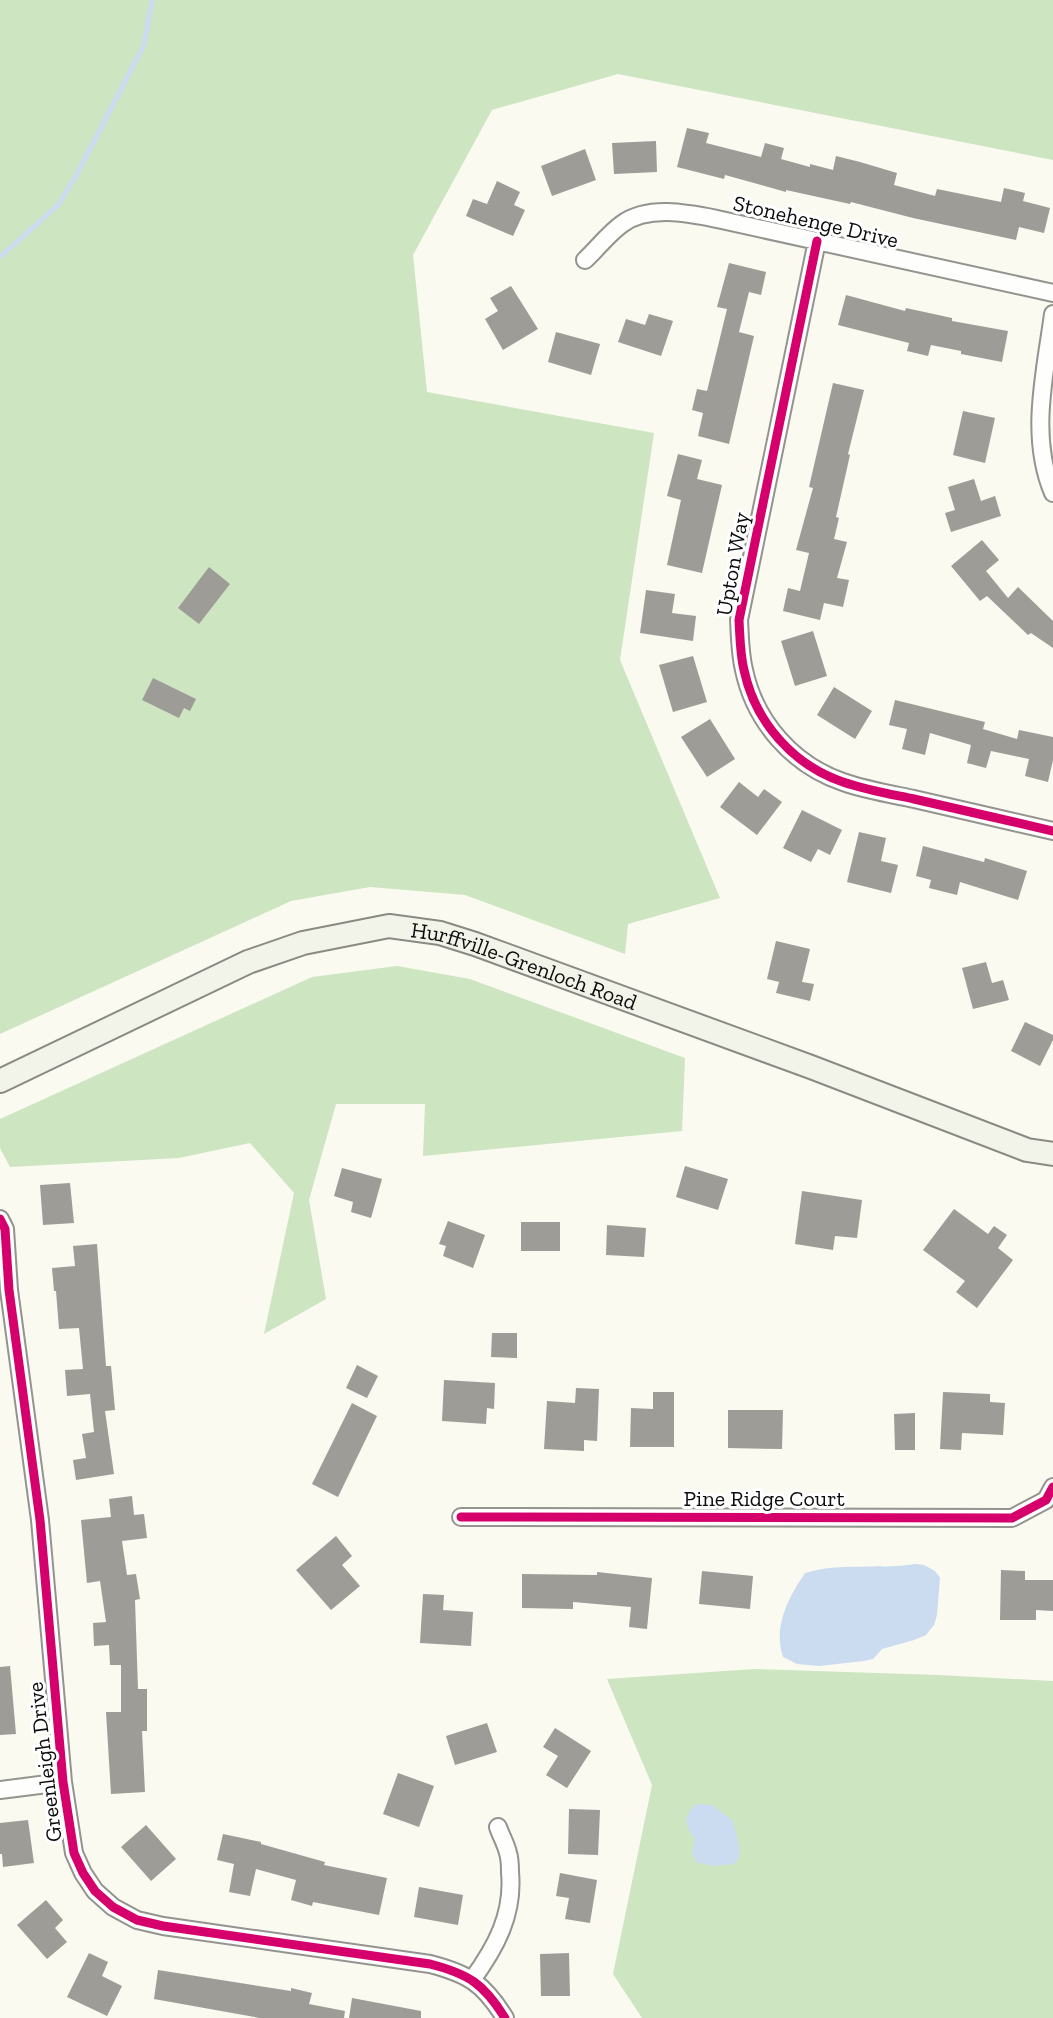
<svg xmlns="http://www.w3.org/2000/svg" width="1053" height="2018" font-family="'Zilla Slab',serif">
  <style>
    .forest { fill: #cde5c1 }
    .water { fill: #cbdbf0 }
    .lines { fill: none; stroke-linecap: round; stroke-linejoin: round }
    .stream { stroke: #cbdbf0; stroke-width: 5 }
    .building { fill: #9d9c96 }
    .street-casing { stroke: #93938f; stroke-width: 20 }
    .secondary-casing { stroke: #8a8a85; stroke-width: 26 }
    .street { stroke: #fefefd; stroke-width: 16 }
    .secondary { stroke: #f3f4e9; stroke-width: 22 }
    .cycleway-casing { stroke: #fff; stroke-width: 13 }
    .cycleway { stroke: #d6006c; stroke-width: 9 }
    .labels { text-anchor: middle; stroke-width: 6; stroke-linejoin: round; paint-order: stroke }
    .street-label { font-size: 22px; fill: #0c0c0c; stroke: #fff }
  </style>
  <rect width="100%" height="100%" fill="#fafaf0"/>
  <path class="forest" d="M0 0H1053V160L618 74 492 110 413 255 427 392 654 433 620 660 720 898 628 924 625 954 465 895 370 887 291 901 0 1034Z
    M397 966 470 979 685 1058 682 1131 423 1156 425 1104H336L309 1200 326 1299 264 1334 294 1193 250 1143 179 1158 10 1167 0 1148V1119L312 977Z
    M755 1669 939 1675 1053 1681V2018H642L613 1974 652 1785 607 1679Z"/>
  <path class="water" d="M915 1564 924 1565 935 1571 940 1578 937 1615 934 1625 926 1635 914 1640 882 1649 873 1659 864 1661 819 1666 797 1664 783 1657C773 1627 788 1598 805 1573 841 1562 879 1570 915 1564Z
    M697 1804 712 1805 733 1821 740 1849 739 1858 734 1864 713 1866 696 1862 692 1853 695 1839C685 1827 682 1814 697 1804Z"/>
  <g class="lines">
    <path class="stream" d="M0 257 58 205 77 174 144 45 152 0"/>
  </g>
  <path class="building" d="M687 128 709 133 706 143 761 157 765 143 784 148 781 159 810 167V164L833 170 836 156 860 162 897 173 894 185 935 196 937 189 1001 202 1004 188 1025 193 1023 201 1050 208 1044 233 1019 227 1016 240 913 218 851 202 850 204 786 190V192L725 175 724 179 677 167Z
    M656 141 657 172 614 174 612 143Z
    M585 149 596 180 552 196 541 166Z
    M497 181 520 192 514 205 525 210 513 236 466 216 473 199 487 204Z
    M729 263 766 272 761 295 749 292 739 332 754 336 729 444 698 436 703 413 692 410 697 389 707 391 727 309 717 307Z
    M511 286 538 329 503 350 485 319 498 311 490 298Z
    M846 295 905 311 906 308 952 318V321L1008 331 1002 362 961 354V351L931 345 928 356 907 351 909 343 838 325Z
    M649 314 673 321 661 356 618 342 626 319 645 325Z
    M556 332 600 344 591 375 548 362Z
    M833 383 864 390 848 454 850 455 836 517 839 518 834 539 847 542 837 578 849 580 843 607 824 603 820 620 783 611 788 588 800 591 809 553 796 550 813 488 809 487Z
    M963 411 995 418 985 463 953 455Z
    M678 454 702 460 697 479 722 485 702 573 667 565 681 500 667 496Z
    M974 479 981 501 995 496 1001 516 951 532 945 513 955 510 948 487Z
    M982 540 999 560 986 571 1008 598 1018 587 1053 621V648L1031 633 1028 635 987 596 980 601 951 566Z
    M209 567 230 584 199 624 178 608Z
    M646 590 675 594 672 613 696 616 693 641 640 633Z
    M813 631 827 676 795 686 781 641Z
    M693 656 707 702 673 712 659 665Z
    M153 678 196 699 190 711 184 708 179 718 142 700Z
    M834 687 872 711 855 739 817 715Z
    M895 700 985 722 983 729 1017 739 1019 730 1053 737V760L1048 782 1025 776 1029 759 991 751 986 768 967 763 971 745 930 733 925 755 902 749 907 729 889 725Z
    M710 719 735 759 707 777 681 737Z
    M739 782 758 797 764 789 782 802 757 835 720 807Z
    M802 810 842 830 830 855 818 849 811 862 783 848Z
    M859 832 886 838 881 861 898 865 891 893 847 882Z
    M923 846 984 862 985 858 1027 871 1018 900 960 882 957 895 929 888 931 880 916 876Z
    M776 941 810 949 802 982 814 984 810 1001 776 993 779 982 767 979Z
    M986 962 992 983 1003 980 1009 1000 973 1009 962 968Z
    M1025 1022 1053 1035V1040L1040 1066 1011 1051Z
    M685 1166 728 1179 718 1210 676 1197Z
    M342 1168 382 1179 371 1218 351 1212 353 1202 334 1196Z
    M70 1183 74 1223 43 1225 40 1185Z
    M802 1191 862 1200 857 1238 835 1236 833 1250 795 1244Z
    M954 1209 988 1234 994 1226 1007 1235 998 1248 1013 1260 977 1308 956 1292 965 1281 923 1250Z
    M448 1221 485 1235 473 1268 443 1256 446 1246 439 1244Z
    M521 1222H560V1251H521Z
    M607 1225 646 1228 644 1257 606 1255Z
    M97 1244 106 1366H111L115 1410 105 1411 114 1474 76 1480 73 1460 86 1458 82 1434 94 1432 90 1394 67 1396 65 1370 83 1369 79 1328 59 1329 56 1291H54L52 1268 75 1266 73 1246Z
    M492 1333H517V1358L491 1357Z
    M357 1365 378 1376 367 1398 346 1388Z
    M444 1380 495 1383 494 1409 487 1408 486 1424 442 1421Z
    M576 1388 599 1389 597 1441 584 1440V1451L544 1449 547 1401 575 1403Z
    M653 1392H674V1447H630L631 1408 653 1409Z
    M943 1392 990 1394V1402L1005 1403 1003 1435 962 1433 961 1450 940 1449Z
    M352 1403 377 1416 338 1497 312 1484Z
    M728 1410H783L782 1449 728 1448Z
    M915 1413V1450H895L894 1414Z
    M132 1496 134 1515 144 1514 147 1538 122 1541 127 1575 136 1574 140 1599 135 1600 138 1689H147V1731H142L145 1792 111 1794 106 1712H121V1665H110L109 1645 94 1646 93 1623 106 1622 100 1581 87 1583 81 1520 111 1517 109 1499Z
    M336 1536 352 1556 342 1565 360 1586 331 1610 296 1570Z
    M1001 1570 1025 1571V1580H1053V1611L1036 1610V1620H1000Z
    M702 1571 753 1576 750 1609 699 1604Z
    M597 1572 652 1578 647 1629 629 1627 631 1607 573 1602V1609L522 1608V1574L597 1575Z
    M423 1594 444 1595 443 1610 473 1612 471 1646 420 1643Z
    M10 1666 16 1734 0 1735V1667Z
    M487 1723 497 1752 455 1765 446 1736Z
    M555 1728 591 1751 567 1788 546 1775 558 1756 543 1747Z
    M398 1773 434 1786 419 1827 383 1814Z
    M569 1809 600 1810 598 1855 568 1854Z
    M28 1820 34 1863 3 1867 2 1854H0V1823Z
    M146 1825 176 1859 151 1881 121 1847Z
    M223 1834 261 1842V1844L325 1862 324 1865 387 1878 379 1915 313 1902 312 1906 291 1900 296 1880 256 1869 250 1896 229 1892 234 1864 217 1860Z
    M560 1873 597 1880 590 1923 565 1919 569 1898 556 1896Z
    M419 1887 463 1895 458 1925 414 1917Z
    M46 1900 63 1920 55 1928 67 1942 47 1959 17 1925Z
    M89 1953 108 1962 102 1976 122 1986 107 2016 67 1997Z
    M569 1953 570 1996H541L540 1954Z
    M158 1970 291 1991V1988L312 1993 309 2004 345 2011 344 2018H260L154 1999Z
    M352 1998 421 2011V2018H349Z"/>
  <g class="lines">
    <defs>
      <path id="street" d="M817 241 739 620C740 637 740 654 744 670 755 722 793 765 843 782 866 790 890 794 914 799 960 810 1007 820 1053 831
        M585 260C597 249 608 234 622 224 648 205 687 213 717 219L1053 293
        M1053 314C1045 374 1029 436 1053 493
        M0 1219 5 1229 9 1290 40 1520 63 1782 74 1853 83 1873 95 1891 113 1907 137 1920 163 1926 430 1964C469 1974 484 1984 505 2018
        M461 1517 1012 1518 1046 1500 1053 1487
        M0 1790 63 1782
        M472 1980C496 1947 514 1914 510 1872 510 1866 510 1859 508 1853 506 1844 501 1836 498 1827"/>
      <g id="secondary">
        <path id="s1" d="M0 1081 248 962 303 943 389 926 440 933 475 944 811 1067 1027 1150 1053 1154"/>
      </g>
    </defs>
    <use href="#street" class="street-casing"/>
    <use href="#secondary" class="secondary-casing"/>
    <use href="#street" class="street"/>
    <use href="#secondary" class="secondary"/>
    <defs>
      <path id="cycleway" d="M817 241 739 620C740 637 740 654 744 670 755 722 793 765 843 782 866 790 890 794 914 799 960 810 1007 820 1053 831
        M0 1219 5 1229 9 1290 40 1520 63 1782 74 1853 83 1873 95 1891 113 1907 137 1920 163 1926 430 1964C469 1974 484 1984 505 2018
        M461 1517 1012 1518 1046 1500 1053 1487"/>
    </defs>
    <use href="#cycleway" class="cycleway-casing"/>
    <use href="#cycleway" class="cycleway"/>
  </g>
  <g class="labels">
    <g class="street-label">
      <text transform="translate(816 221) rotate(13)" y="8">Stonehenge Drive</text>
      <text transform="translate(732 564) rotate(-80)" y="8">Upton Way</text>
      <text dy="8" stroke="none"><textPath href="#s1" startOffset="562">Hurffville-Grenloch Road</textPath></text>
      <text x="764" y="1506">Pine Ridge Court</text>
      <text transform="translate(44 1762) rotate(-97)" y="8">Greenleigh Drive</text>
    </g>
  </g>
</svg>
